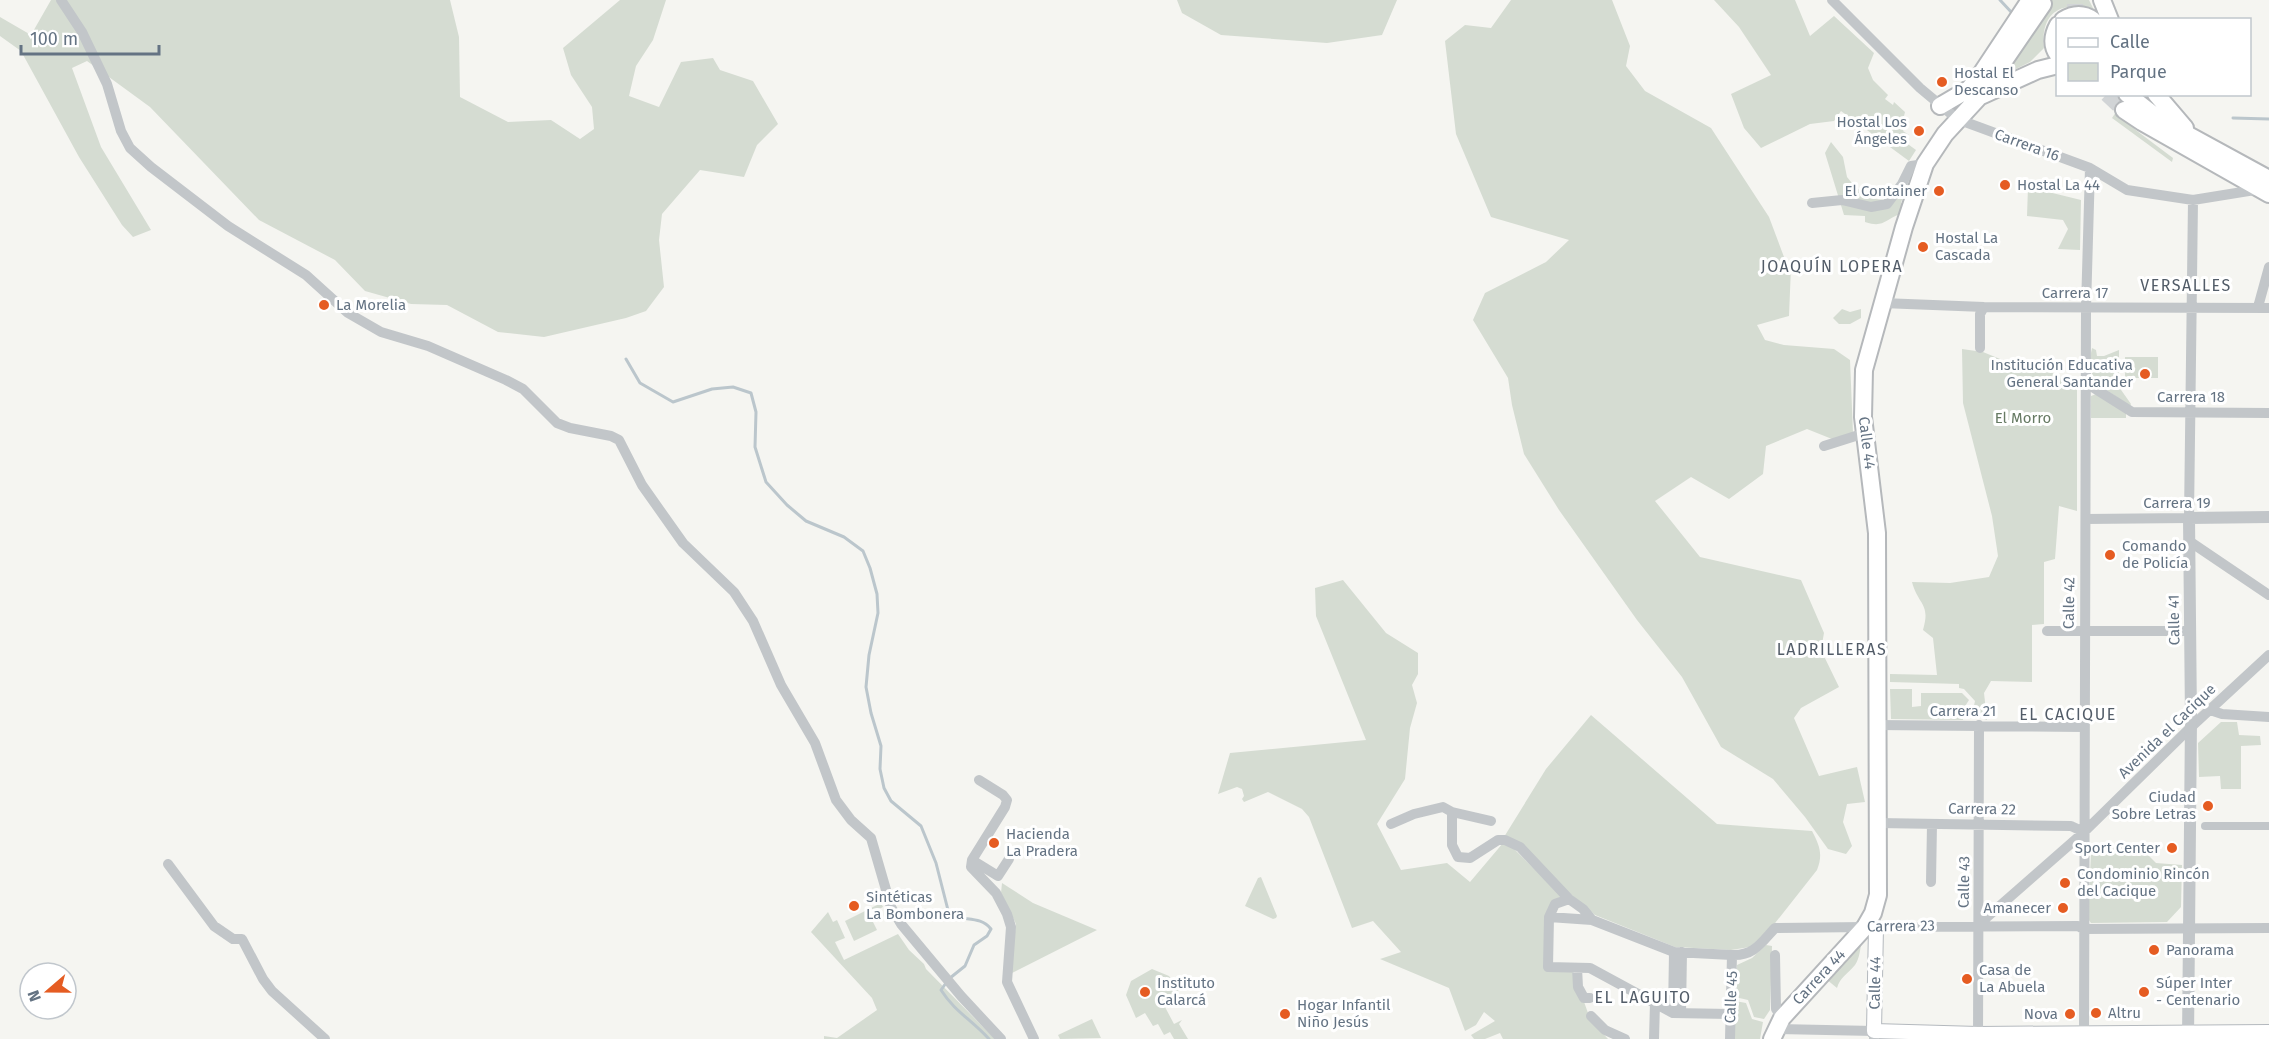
<svg xmlns="http://www.w3.org/2000/svg" width="2269" height="1039" font-family="'Fira Sans',sans-serif">
  <style>
    .green { fill: #d5dcd2 }
    .lines { fill: none; stroke-linecap: round; stroke-linejoin: round }
    .stream { stroke: #bbc6cc; stroke-width: 3 }
    .trunk-tunnel { stroke: #d1d4d6; stroke-width: 16; stroke-dasharray: 16 8; stroke-linecap: butt }
    .secondary-casing { stroke: #b4b9be; stroke-width: 16 }
    .trunk-casing { stroke: #b5b8bb; stroke-width: 20 }
    .pedestrian { stroke: #c2c6c9; stroke-width: 8 }
    .minor { stroke: #c2c6c9; stroke-width: 10 }
    .tertiary { stroke: #c2c6c9; stroke-width: 12 }
    .secondary { stroke: #fff; stroke-width: 14 }
    .trunk { stroke: #fff; stroke-width: 16 }
    .poi-dot { fill: #e55c22; stroke: #fff; stroke-width: 2 }
    .labels { text-anchor: middle; stroke-width: 6; stroke-linejoin: round; paint-order: stroke }
    .poi-label { font-size: 15px; fill: #647383; stroke: #fff; text-anchor: start }
    .street-label { font-size: 15px; fill: #647383; stroke: #fff }
    .park-label { font-size: 15px; fill: #667a63; stroke: #fff }
    .neighbourhood-label { font-size: 16px; letter-spacing: 1.5px; fill: #525c68; stroke: #fff }
  </style>
  <rect width="100%" height="100%" fill="#f5f5f1"/>
  <path class="green" d="M51 0H450L459 37 460 97 508 122 551 120 580 139 594 129 592 107 571 75 563 48 620 0H666L653 40 636 66 629 96 659 107 681 62 713 58 720 70 753 81 778 124 757 145 744 177 700 170 662 214 659 240 664 287 646 311 626 318 544 337 498 332 447 305 411 304 365 291 335 260 259 220 150 107 87 61 72 68 101 147 151 230 133 237 122 225 79 157 21 51 0 36V17L31 35Z
    M1177 0H1397L1382 35 1327 43 1221 35 1182 13Z
    M1511 0H1612L1630 46 1626 66 1645 91 1711 128 1769 217 1787 265 1791 267 1789 316 1757 325 1765 340 1784 345 1834 349 1850 360 1853 433 1832 439 1807 429 1766 446 1763 474 1729 499 1691 477 1655 501 1700 557 1801 580 1824 633 1821 650 1839 687 1801 708 1794 718 1819 776 1857 767 1865 802 1847 804 1843 822 1852 846 1846 854 1828 849 1805 817 1773 779 1721 747 1682 677 1637 620 1559 510 1524 454 1512 405 1508 378 1473 320 1485 293 1546 262 1569 240 1491 217 1456 134 1445 41 1465 25 1491 28Z
    M1714 0H1795L1810 36 1834 16 1874 53 1868 68 1873 80 1888 95 1885 99 1893 105 1894 102 1905 112 1904 116 1909 121 1903 131 1909 135 1905 142 1916 150 1909 161 1841 111 1834 121 1810 124 1761 148 1744 128 1731 94 1771 75 1739 27Z
    M2048 0H2089L2094 10C2062 0 2040 12 2044 48L2030 62 2004 75 2052 3Z
    M2116 112 2137 131 2173 158 2172 162 2112 118Z
    M1831 142 1843 157 1847 177 1856 188 1876 199 1883 200 1906 183 1911 185 1908 194 1904 193 1901 203 1905 204 1900 214C1884 220 1884 228 1865 222V216L1844 215 1825 153Z
    M2028 187 2081 200 2080 250 2058 249 2068 229 2063 220 2027 216Z
    M1842 309 1850 312 1861 309V318L1850 324H1839L1833 318Z
    M2092 348 2096 350 2097 356H2104L2119 350V387L2131 404 2130 406 2093 381 2090 358Z
    M1962 349 1983 352 2005 361 2041 365 2077 390V511L2059 506 2055 559 2044 562V624L2032 625V682L1991 681 1984 693 1987 720 1977 716 1973 710 1975 701 1964 689 1959 688V684L1890 682V674L1937 675 1933 638 1923 630C1931 603 1918 605 1912 582L1950 583 1989 577 1998 556 1992 516 1963 403Z
    M2125 357H2158V378H2125Z
    M2096 394 2126 413V418H2091V396Z
    M1343 580 1386 633 1418 653V674L1412 685 1417 703 1410 728 1405 779 1377 824 1401 870 1447 863 1470 882 1503 843 1509 844 1562 896 1553 901 1545 968 1573 971 1588 1013 1587 1016 1608 1039H1503L1500 1033 1485 1039H1474L1471 1035 1495 1021 1484 1012 1476 1025 1465 1031 1449 988 1380 959 1401 952 1373 921 1352 928 1309 817 1302 809 1268 792 1244 802 1242 799 1244 796 1242 789 1237 787 1218 794 1230 753 1366 740 1316 616 1315 588Z
    M1890 689H1912V707L1921 706V693H1962L1969 700 1962 711 1963 720 1891 719Z
    M1591 715 1717 824 1812 831C1820 846 1823 855 1817 870L1772 927 1750 947 1731 950 1675 947 1595 915 1504 837 1546 769Z
    M2221 722H2237L2239 735 2260 736 2261 745 2241 746V789H2221L2220 776 2199 777 2198 743Z
    M2118 842 2124 848 2129 844 2131 846 2136 843 2156 863 2182 865 2181 907 2167 922 2091 923 2088 919 2091 853 2103 854Z
    M1261 877 1277 916 1276 918 1273 919 1245 906 1258 878Z
    M1002 883 1033 903 1097 930 1010 974 1016 924 1001 893Z
    M881 903 883 907 869 914 877 930 854 941 845 921Z
    M828 912 833 922 837 920 845 938 835 942 844 960 898 934 909 950 924 964 926 969 995 1039H824V1036L837 1038 877 1010 872 998 811 932Z
    M1862 941C1860 948 1860 958 1855 965 1848 974 1840 977 1837 988L1826 979Z
    M1766 945 1772 946 1770 1010 1764 1019 1754 1017 1748 1000 1735 997 1737 965 1752 958Z
    M1152 969 1169 976 1179 990 1173 993 1177 1001 1165 1007 1174 1024 1182 1020 1179 1024 1188 1039H1174L1170 1032 1164 1035 1158 1024 1153 1026 1145 1013 1136 1018 1126 995 1131 981Z
    M1735 1001 1746 1003 1752 1019 1763 1022 1760 1039H1734Z
    M1092 1019 1101 1038 1060 1039 1058 1035Z"/>
  <g class="lines">
    <path class="stream" d="M2000 0 2013 14
      M2233 118 2269 119
      M626 359 640 383 673 402 712 389 733 387 751 393 756 412 755 447 766 482 787 505 806 521 844 537 863 551 870 568 877 594 878 613 869 655 866 687 871 713 881 746 880 769 884 788 891 801 921 826 936 863 949 914C963 922 980 915 991 929L987 936 974 945 965 966 950 978
      M946 983 941 990C955 1012 972 1020 989 1039"/>
    <path class="trunk-tunnel" d="M2075 20V0
      M2107 94 2124 110"/>
    <defs>
      <path id="secondary" d="M1865 927H1876L1874 1031 1978 1034 2269 1032"/>
      <path id="trunk" d="M2102 0 2110 20
        M2063 20C2073 14 2083 13 2093 20
        M2058 25C2052 36 2051 45 2058 55
        M1981 83V74L2030 0
        M2127 94 2159 119 2269 179
        M2156 94 2185 128
        M1981 96 2038 70 2058 65
        M1940 106 1969 89 1981 74
        M2124 110 2142 122 2269 194
        M1772 1039 1782 1018 1865 927 1873 913 1878 895 1877 533 1863 417 1864 370 1904 227 1925 164 1945 134 1980 96 2043 4"/>
    </defs>
    <use href="#secondary" class="secondary-casing"/>
    <use href="#trunk" class="trunk-casing"/>
    <path class="pedestrian" d="M2205 826H2269"/>
    <path class="minor" d="M61 0 82 32 107 84 121 131 130 148 151 167 228 226 306 275 348 313 381 332 428 346 506 380 523 389 557 423 570 428 611 436 619 440 642 485 683 543 734 592 753 621 781 685 815 743 836 800 851 820 871 838 891 907 901 924 961 996 1001 1039
      M1832 0 1920 88 1957 119 2090 168 2127 190 2193 200 2261 189
      M1812 203 1842 200 1871 207 1887 204 1902 184 1911 166 1925 164
      M1882 303 1984 307 2269 308
      M2258 307 2269 267
      M1980 348V314L1984 307
      M2086 383 2132 412 2269 413
      M1824 446 1865 433
      M2086 519 2189 518 2193 200
      M2189 541 2269 595
      M2047 631H2189
      M2210 710 2222 714 2269 717
      M1877 725 2084 727
      M979 780 1003 795 1007 800 1005 807 972 860 971 867 996 893 1007 914 1011 927 1007 982 1034 1039
      M1452 812 1491 821
      M1878 823 2071 826 2084 832
      M1391 824 1414 814 1443 807 1452 812V845L1458 857 1470 858 1498 840H1505L1520 847 1569 899
      M972 860 998 876 1009 859
      M168 864 214 926 233 939H242L263 979 272 991 325 1039
      M1931 882 1932 824
      M1549 917 1592 920 1674 952 1732 955C1754 956 1761 943 1775 928L1865 927
      M1592 920 1583 909 1569 899 1555 904 1549 917 1548 967 1590 968 1673 1013 1730 1014
      M1978 925 2084 832 2190 728 2269 655
      M1876 927 2078 926 2083 929 2269 928
      M1775 955 1776 1009 1782 1018
      M1577 968 1578 987 1584 998H1590
      M1673 1013 1674 952
      M1681 1013 1682 952
      M1591 1016 1605 1030 1625 1039
      M1776 1029 1874 1031V1039
      M1654 1039 1655 1003
      M1730 1039 1732 955
      M1978 1039 1979 725
      M2084 1039 2086 308 2090 168"/>
    <path class="tertiary" d="M2188 1039 2191 720 2189 518 2269 517"/>
    <use href="#secondary" class="secondary"/>
    <use href="#trunk" class="trunk"/>
  </g>
  <g class="poi-dot">
    <circle cx="1942" cy="82" r="6"/>
    <circle cx="1919" cy="131" r="6"/>
    <circle cx="2005" cy="185" r="6"/>
    <circle cx="1939" cy="191" r="6"/>
    <circle cx="1923" cy="247" r="6"/>
    <circle cx="324" cy="305" r="6"/>
    <circle cx="2145" cy="374" r="6"/>
    <circle cx="2110" cy="555" r="6"/>
    <circle cx="2208" cy="806" r="6"/>
    <circle cx="994" cy="843" r="6"/>
    <circle cx="2172" cy="848" r="6"/>
    <circle cx="2065" cy="883" r="6"/>
    <circle cx="854" cy="906" r="6"/>
    <circle cx="2063" cy="908" r="6"/>
    <circle cx="2154" cy="950" r="6"/>
    <circle cx="1967" cy="979" r="6"/>
    <circle cx="1145" cy="992" r="6"/>
    <circle cx="2144" cy="992" r="6"/>
    <circle cx="2096" cy="1013" r="6"/>
    <circle cx="1285" cy="1014" r="6"/>
    <circle cx="2070" cy="1014" r="6"/>
  </g>
  <g class="labels">
    <g class="poi-label">
      <text x="1954" y="78">Hostal El<tspan x="1954" dy="17">Descanso</tspan></text>
      <text x="1907" y="127" text-anchor="end">Hostal Los<tspan x="1907" dy="17">Ángeles</tspan></text>
      <text x="2017" y="190">Hostal La 44</text>
      <text x="1927" y="196" text-anchor="end">El Container</text>
      <text x="1935" y="243">Hostal La<tspan x="1935" dy="17">Cascada</tspan></text>
      <text x="336" y="310">La Morelia</text>
      <text x="2133" y="370" text-anchor="end">Institución Educativa<tspan x="2133" dy="17">General Santander</tspan></text>
      <text x="2122" y="551">Comando<tspan x="2122" dy="17">de Policía</tspan></text>
      <text x="2196" y="802" text-anchor="end">Ciudad<tspan x="2196" dy="17">Sobre Letras</tspan></text>
      <text x="1006" y="839">Hacienda<tspan x="1006" dy="17">La Pradera</tspan></text>
      <text x="2160" y="853" text-anchor="end">Sport Center</text>
      <text x="2077" y="879">Condominio Rincón<tspan x="2077" dy="17">del Cacique</tspan></text>
      <text x="866" y="902">Sintéticas<tspan x="866" dy="17">La Bombonera</tspan></text>
      <text x="2051" y="913" text-anchor="end">Amanecer</text>
      <text x="2166" y="955">Panorama</text>
      <text x="1979" y="975">Casa de<tspan x="1979" dy="17">La Abuela</tspan></text>
      <text x="1157" y="988">Instituto<tspan x="1157" dy="17">Calarcá</tspan></text>
      <text x="2156" y="988">Súper Inter<tspan x="2156" dy="17">- Centenario</tspan></text>
      <text x="1297" y="1010">Hogar Infantil<tspan x="1297" dy="17">Niño Jesús</tspan></text>
      <text x="2108" y="1018">Altru</text>
      <text x="2058" y="1019" text-anchor="end">Nova</text>
    </g>
    <g class="street-label">
      <text transform="translate(2027 145) rotate(20)" y="5">Carrera 16</text>
      <text x="2075" y="298">Carrera 17</text>
      <text x="2191" y="402">Carrera 18</text>
      <text transform="translate(1867 443) rotate(83)" y="5">Calle 44</text>
      <text x="2177" y="508">Carrera 19</text>
      <text transform="translate(2069 603) rotate(-89)" y="5">Calle 42</text>
      <text transform="translate(2174 620) rotate(-91)" y="5">Calle 41</text>
      <text x="1963" y="716">Carrera 21</text>
      <text transform="translate(2167 731) rotate(-44)" y="5">Avenida el Cacique</text>
      <text transform="translate(1982 809) rotate(1)" y="5">Carrera 22</text>
      <text transform="translate(1964 882) rotate(-89)" y="5">Calle 43</text>
      <text transform="translate(1901 926) rotate(-1)" y="5">Carrera 23</text>
      <text transform="translate(1819 977) rotate(-47)" y="5">Carrera 44</text>
      <text transform="translate(1875 983) rotate(-89)" y="5">Calle 44</text>
      <text transform="translate(1731 997) rotate(-88)" y="5">Calle 45</text>
    </g>
    <g class="park-label">
      <text x="2023" y="423">El Morro</text>
    </g>
    <g class="neighbourhood-label">
      <text x="1832" y="272">JOAQUÍN LOPERA</text>
      <text x="2186" y="291">VERSALLES</text>
      <text x="1832" y="655">LADRILLERAS</text>
      <text x="2068" y="720">EL CACIQUE</text>
      <text x="1643" y="1003">EL LAGUITO</text>
    </g>
  </g>
  <rect x="2056" y="18" width="195" height="78" fill="#ffffff" stroke="#c1c7cd" stroke-width="1.5"/>
  <rect x="2068" y="38" width="30" height="9" fill="#ffffff" stroke="#c1c7cd" stroke-width="1.5"/>
  <text x="2110" y="48" font-size="18" fill="#647383">Calle</text>
  <rect x="2068" y="63" width="30" height="18" fill="#d5dcd2" stroke="#c1c7cd" stroke-width="1.5"/>
  <text x="2110" y="78" font-size="18" fill="#647383">Parque</text>
  <g transform="translate(48 991) rotate(250)"><circle r="28" fill="#ffffff" stroke="#c1c7cd" stroke-width="1.5"/>
  <path d="M0-4.5L10 22L0 15L-10 22Z" fill="#e55c22"/>
  <text y="-9" font-size="16" font-weight="bold" text-anchor="middle" fill="#647383">N</text>
  </g>
  <path d="M21 45v9h138v-9" fill="none" stroke="#647383" stroke-width="3"/>
  <text x="30" y="45" font-size="18" fill="#647383" stroke="#ffffff" stroke-width="4.5" paint-order="stroke">100 m</text>
</svg>
